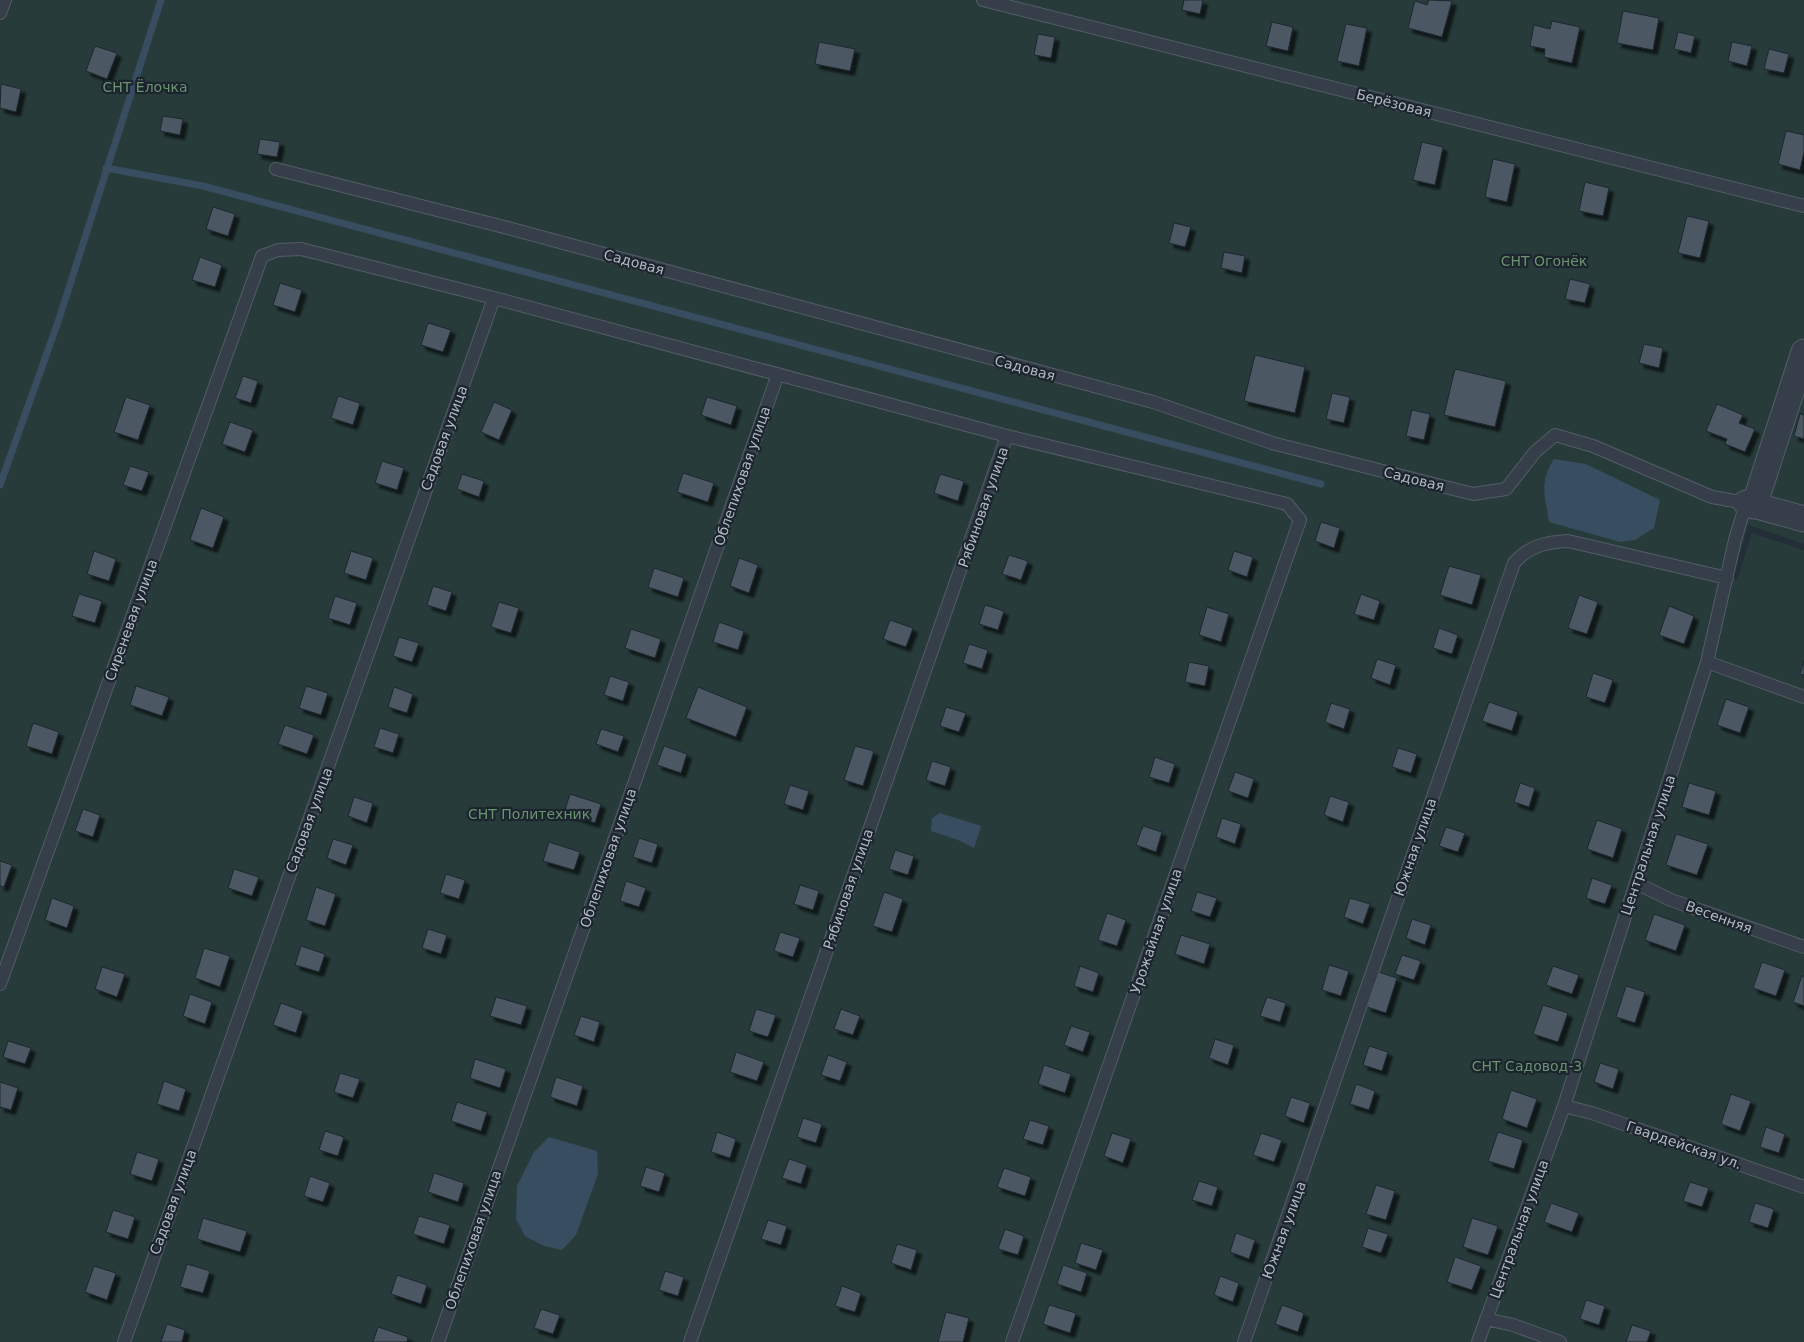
<svg xmlns="http://www.w3.org/2000/svg" width="1804" height="1342" font-family="'DejaVu Sans',sans-serif">
  <style>
    .green { fill: #263b3a }
    .water { fill: #394d61 }
    .lines { fill: none; stroke-linecap: round; stroke-linejoin: round }
    .stream { stroke: #394d61; stroke-width: 7 }
    .building { fill: #4b5864; stroke: #1e2630; filter: url(#shadow) }
    .service-casing { stroke: #545d67; stroke-width: 14 }
    .minor-casing { stroke: #545d67; stroke-width: 27 }
    .service { stroke: #363f49; stroke-width: 12 }
    .minor { stroke: #363f49; stroke-width: 25 }
    .labels { text-anchor: middle; stroke-width: 4.5; stroke-linejoin: round; paint-order: stroke }
    .park-label { font-size: 14px; fill: #6a9470; stroke: #1c242d }
    .street-label { font-size: 14px; fill: #b1bac5; stroke: #1c242d }
  </style>
  <defs>
    <filter id="shadow"><feDropShadow dx="4.5" dy="4.5" stdDeviation="1" flood-color="#0009"/></filter>
  </defs>
  <rect width="100%" height="100%" fill="#232e38"/>
  <path class="green" d="M0 0H1804V544L1748 525 1735 573 1557 534 1737 580 1752 533 1804 550V1342H0Z"/>
  <path class="water" d="M1554 459 1586 464 1660 500 1654 528 1635 540 1620 542 1549 522C1545 496 1539 482 1554 459Z
    M940 813 981 826 974 848 958 840 931 831 932 818Z
    M549 1137 597 1151 598 1174 576 1235 562 1250 544 1246 525 1236 516 1219 517 1186 534 1152Z"/>
  <g class="lines">
    <path class="stream" d="M106 168 203 186 1321 484
      M0 485 58 322 161 0"/>
  </g>
  <path class="building" d="M1184 0H1203L1200 14 1182 10Z
    M1429 0 1452 1 1442 37 1408 28 1415 1 1427 5Z
    M1623 11 1659 18 1653 50 1617 43Z
    M1552 21 1580 27 1572 63 1544 57 1545 49 1530 46 1534 25 1550 29Z
    M1272 22 1293 27 1288 51 1266 46Z
    M1346 24 1367 28 1359 66 1337 61Z
    M1678 32 1695 36 1691 53 1674 49Z
    M1038 34 1055 37 1051 58 1034 55Z
    M819 42 855 49 850 71 815 64Z
    M1732 42 1752 46 1747 66 1728 61Z
    M95 46 117 53 107 79 86 71Z
    M1769 49 1789 54 1784 73 1764 69Z
    M1 84 21 89 16 112 0 108Z
    M163 116 183 119 180 135 160 131Z
    M1786 131 1804 135V152L1800 170 1778 164Z
    M260 139 280 142 277 157 257 154Z
    M1422 142 1443 147 1435 185 1413 180Z
    M1493 159 1515 164 1507 202 1485 197Z
    M1585 182 1609 188 1603 216 1579 211Z
    M213 207 235 214 228 236 206 229Z
    M1687 216 1709 221 1700 258 1678 253Z
    M1174 223 1191 227 1185 247 1169 243Z
    M1224 252 1245 256 1242 273 1221 268Z
    M200 257 222 265 215 287 192 280Z
    M1570 279 1590 284 1585 303 1565 299Z
    M280 283 302 290 295 312 273 305Z
    M428 323 451 330 443 352 421 345Z
    M1644 344 1663 348 1659 368 1639 363Z
    M1255 355 1305 367 1295 413 1244 401Z
    M1455 369 1506 381 1495 427 1444 415Z
    M243 376 258 381 251 403 235 398Z
    M1332 393 1350 397 1344 423 1326 419Z
    M338 396 360 403 353 425 331 418Z
    M126 397 150 405 138 440 114 432Z
    M707 397 737 406 731 425 701 415Z
    M494 402 512 410 499 440 481 432Z
    M1717 404 1743 415 1739 423 1755 429 1745 452 1725 444 1727 439 1706 431Z
    M1412 410 1430 414 1424 440 1406 436Z
    M1800 414 1804 415V439L1794 436Z
    M230 422 253 430 245 452 222 444Z
    M382 461 404 468 397 490 375 483Z
    M130 466 149 472 142 491 123 485Z
    M683 473 714 483 708 502 677 492Z
    M462 474 484 481 479 497 457 489Z
    M940 474 964 481 958 501 934 493Z
    M201 508 224 517 213 548 190 540Z
    M1321 522 1340 528 1334 548 1315 541Z
    M94 551 116 559 109 581 87 574Z
    M351 551 373 558 366 580 344 573Z
    M1234 551 1253 557 1247 577 1228 570Z
    M1009 555 1028 561 1021 580 1002 574Z
    M739 558 758 565 749 593 730 586Z
    M1449 566 1481 575 1472 605 1440 595Z
    M654 568 684 578 678 597 648 587Z
    M433 586 452 592 446 611 427 605Z
    M79 594 102 601 95 623 72 616Z
    M1361 594 1380 601 1374 620 1354 614Z
    M1579 595 1598 602 1587 634 1568 628Z
    M335 596 357 603 350 625 328 618Z
    M499 602 519 608 511 633 491 627Z
    M985 605 1004 611 998 630 979 624Z
    M1669 606 1694 616 1684 644 1659 635Z
    M1207 607 1229 614 1221 642 1199 635Z
    M890 620 913 628 906 647 883 639Z
    M719 622 744 631 738 650 713 642Z
    M1439 628 1458 635 1452 654 1433 648Z
    M631 629 661 639 655 658 625 648Z
    M399 637 419 643 412 662 393 656Z
    M969 644 988 650 982 669 963 663Z
    M1377 659 1396 665 1390 685 1371 678Z
    M1804 661V675L1800 674Z
    M1189 662 1209 666 1205 686 1185 682Z
    M1593 673 1613 680 1605 703 1586 697Z
    M610 676 629 682 623 701 604 695Z
    M136 686 169 697 162 716 130 705Z
    M306 686 328 693 321 715 299 708Z
    M394 687 413 694 407 713 388 707Z
    M698 687 747 707 736 737 686 718Z
    M1726 699 1749 707 1740 733 1717 725Z
    M1489 702 1518 712 1512 731 1482 721Z
    M1331 703 1350 709 1344 729 1325 722Z
    M946 707 966 713 959 732 940 726Z
    M33 723 59 732 52 754 26 746Z
    M285 725 314 735 307 754 278 744Z
    M380 728 399 734 393 753 374 747Z
    M601 729 624 736 618 752 596 744Z
    M664 746 687 754 681 773 657 765Z
    M855 746 874 751 863 786 844 780Z
    M1398 748 1417 754 1411 773 1392 767Z
    M1155 757 1175 764 1169 783 1149 777Z
    M932 761 951 767 945 786 926 780Z
    M1235 772 1254 779 1248 798 1228 791Z
    M1520 783 1535 788 1529 807 1514 802Z
    M1689 783 1716 791 1709 815 1682 807Z
    M790 785 809 791 803 810 784 804Z
    M570 794 601 804 595 823 564 813Z
    M1330 796 1349 802 1343 822 1324 815Z
    M354 797 373 803 367 823 348 816Z
    M83 809 100 815 93 837 75 831Z
    M1222 818 1241 824 1235 844 1216 837Z
    M1597 820 1622 829 1613 858 1587 849Z
    M1143 826 1162 832 1156 852 1136 845Z
    M1446 827 1465 833 1458 852 1439 846Z
    M1676 834 1708 844 1697 875 1666 865Z
    M639 838 658 844 652 863 633 857Z
    M333 839 353 845 346 865 327 858Z
    M549 842 580 852 574 870 543 861Z
    M895 850 914 856 908 875 889 869Z
    M0 861 12 865 4 887 0 886Z
    M234 869 259 877 252 896 228 888Z
    M446 874 465 880 459 899 440 893Z
    M1592 878 1612 885 1605 904 1586 898Z
    M626 881 646 888 639 907 620 901Z
    M800 885 819 891 813 910 794 904Z
    M316 887 336 894 325 926 306 920Z
    M884 892 903 899 892 932 873 926Z
    M1197 892 1217 898 1210 917 1191 911Z
    M52 898 74 906 67 928 45 920Z
    M1350 898 1370 904 1363 924 1344 917Z
    M1107 913 1126 920 1117 946 1098 940Z
    M1654 914 1685 925 1676 951 1645 940Z
    M1412 919 1431 925 1425 945 1406 938Z
    M428 929 447 935 441 954 422 948Z
    M780 932 800 938 793 957 774 951Z
    M1181 935 1210 944 1204 964 1175 954Z
    M301 946 325 954 319 972 295 965Z
    M204 948 230 956 220 987 195 978Z
    M1402 955 1421 961 1414 980 1395 974Z
    M1762 962 1785 970 1776 996 1753 988Z
    M1329 965 1349 971 1341 996 1322 990Z
    M1080 966 1099 973 1093 992 1074 986Z
    M1553 966 1579 975 1572 994 1546 985Z
    M102 967 125 974 117 997 95 989Z
    M1378 972 1397 978 1386 1013 1367 1007Z
    M1802 976H1804V1006L1793 1002Z
    M1626 986 1645 992 1635 1023 1616 1017Z
    M190 994 212 1002 205 1024 183 1016Z
    M496 997 527 1006 521 1025 490 1016Z
    M1267 997 1286 1003 1280 1022 1260 1016Z
    M281 1003 303 1011 296 1033 273 1025Z
    M1543 1005 1568 1013 1558 1042 1533 1034Z
    M756 1009 776 1015 768 1037 749 1031Z
    M841 1009 860 1016 853 1035 834 1029Z
    M581 1016 600 1022 594 1042 574 1035Z
    M1071 1026 1090 1032 1083 1052 1064 1045Z
    M1215 1039 1234 1045 1228 1065 1209 1058Z
    M8 1041 31 1048 25 1064 3 1057Z
    M1369 1046 1388 1052 1382 1071 1363 1065Z
    M736 1052 764 1062 757 1081 730 1072Z
    M828 1055 847 1062 840 1081 821 1075Z
    M475 1059 506 1069 500 1088 470 1078Z
    M1600 1063 1619 1069 1613 1089 1594 1082Z
    M1044 1065 1071 1074 1065 1093 1038 1084Z
    M340 1073 360 1079 353 1098 334 1092Z
    M556 1077 583 1086 577 1106 550 1097Z
    M164 1081 186 1089 179 1111 157 1104Z
    M0 1082 18 1088 11 1110 0 1107Z
    M1356 1084 1375 1091 1369 1110 1350 1104Z
    M1511 1090 1537 1099 1527 1128 1502 1119Z
    M1731 1094 1751 1101 1740 1131 1721 1124Z
    M1291 1097 1310 1103 1304 1123 1285 1116Z
    M457 1102 487 1112 481 1131 451 1121Z
    M803 1118 822 1124 816 1143 797 1137Z
    M1030 1120 1049 1126 1043 1145 1023 1139Z
    M1766 1127 1785 1134 1779 1153 1760 1147Z
    M325 1131 344 1137 338 1156 319 1150Z
    M717 1132 736 1139 730 1158 711 1152Z
    M1498 1132 1523 1140 1514 1169 1488 1161Z
    M1112 1133 1131 1139 1123 1163 1104 1156Z
    M1261 1133 1282 1140 1274 1162 1253 1155Z
    M137 1152 159 1159 152 1181 130 1174Z
    M789 1159 807 1165 801 1184 782 1178Z
    M646 1167 665 1173 659 1192 640 1186Z
    M1004 1168 1031 1177 1025 1196 997 1187Z
    M434 1173 464 1183 458 1202 428 1192Z
    M310 1176 330 1183 323 1202 304 1196Z
    M1199 1181 1218 1187 1212 1206 1192 1200Z
    M1690 1182 1709 1188 1702 1207 1683 1201Z
    M1376 1185 1395 1191 1386 1220 1366 1214Z
    M1551 1203 1579 1213 1572 1232 1544 1222Z
    M1755 1203 1774 1209 1768 1228 1749 1222Z
    M113 1210 135 1217 128 1239 106 1232Z
    M419 1216 450 1225 444 1244 413 1234Z
    M203 1218 247 1231 240 1252 197 1239Z
    M1472 1218 1498 1226 1488 1255 1463 1247Z
    M768 1220 787 1226 781 1245 761 1239Z
    M1368 1228 1388 1234 1381 1253 1362 1247Z
    M1005 1229 1024 1236 1018 1255 998 1249Z
    M1236 1233 1255 1240 1249 1259 1230 1252Z
    M1081 1243 1103 1250 1096 1270 1075 1263Z
    M897 1244 917 1250 911 1270 891 1263Z
    M1455 1257 1481 1266 1472 1290 1447 1282Z
    M187 1264 210 1271 203 1293 180 1287Z
    M1063 1265 1087 1273 1081 1292 1057 1284Z
    M94 1266 116 1273 107 1300 85 1292Z
    M665 1271 684 1277 678 1296 659 1290Z
    M397 1275 427 1285 421 1304 391 1294Z
    M1220 1276 1239 1283 1233 1302 1214 1295Z
    M842 1286 861 1293 855 1312 835 1306Z
    M1586 1300 1605 1306 1599 1325 1580 1319Z
    M1049 1305 1076 1313 1070 1333 1043 1324Z
    M1282 1305 1304 1313 1298 1332 1275 1324Z
    M541 1309 560 1315 553 1334 534 1328Z
    M946 1312 969 1318 963 1342H938Z
    M167 1324 185 1330 182 1342H161Z
    M1632 1325 1651 1331 1647 1342H1626Z
    M378 1327 408 1337 407 1342H373Z"/>
  <g class="lines">
    <defs>
      <path id="service" d="M983 0 1804 206
        M0 13 5 0
        M276 169 504 227 1153 402 1272 443 1473 494 1506 489 1535 452 1555 435 1593 446 1712 497 1746 503 1735 540 1707 662 1564 1106 1478 1342
        M1707 662 1804 697
        M1636 883 1671 900 1804 947
        M0 984 262 256 278 250 301 249 494 298 1007 436 1287 504 1300 520 1012 1342
        M1564 1106 1592 1113 1804 1187
        M1486 1319 1513 1325 1560 1342
        M124 1342 494 298
        M438 1342 778 374
        M690 1342 1007 436
        M1244 1342 1514 563C1529 546 1546 542 1568 541L1727 578"/>
      <path id="minor" d="M1746 503 1754 506 1804 352
        M1746 503 1804 519"/>
    </defs>
    <use href="#service" class="service-casing"/>
    <use href="#minor" class="minor-casing"/>
    <use href="#service" class="service"/>
    <use href="#minor" class="minor"/>
  </g>
  <g class="labels">
    <g class="park-label">
      <text x="145" y="92">СНТ Ёлочка</text>
      <text x="1544" y="266">СНТ Огонёк</text>
      <text x="529" y="819">СНТ Политехник</text>
      <text x="1527" y="1071">СНТ Садовод-3</text>
    </g>
    <g class="street-label">
      <text transform="translate(1394 103) rotate(14)" y="5">Берёзовая</text>
      <text transform="translate(634 262) rotate(15)" y="5">Садовая</text>
      <text transform="translate(1025 368) rotate(15)" y="5">Садовая</text>
      <text transform="translate(444 438) rotate(-70)" y="5">Садовая улица</text>
      <text transform="translate(742 476) rotate(-71)" y="5">Облепиховая улица</text>
      <text transform="translate(1414 479) rotate(14)" y="5">Садовая</text>
      <text transform="translate(983 507) rotate(-71)" y="5">Рябиновая улица</text>
      <text transform="translate(131 620) rotate(-70)" y="5">Сиреневая улица</text>
      <text transform="translate(309 820) rotate(-70)" y="5">Садовая улица</text>
      <text transform="translate(1648 845) rotate(-72)" y="5">Центральная улица</text>
      <text transform="translate(1415 847) rotate(-71)" y="5">Южная улица</text>
      <text transform="translate(608 858) rotate(-71)" y="5">Облепиховая улица</text>
      <text transform="translate(848 889) rotate(-71)" y="5">Рябиновая улица</text>
      <text transform="translate(1719 917) rotate(20)" y="5">Весенняя</text>
      <text transform="translate(1156 931) rotate(-71)" y="5">Урожайная улица</text>
      <text transform="translate(1684 1145) rotate(19)" y="5">Гвардейская ул.</text>
      <text transform="translate(173 1202) rotate(-70)" y="5">Садовая улица</text>
      <text transform="translate(1519 1229) rotate(-70)" y="5">Центральная улица</text>
      <text transform="translate(1284 1230) rotate(-70)" y="5">Южная улица</text>
      <text transform="translate(473 1240) rotate(-71)" y="5">Облепиховая улица</text>
    </g>
  </g>
</svg>
